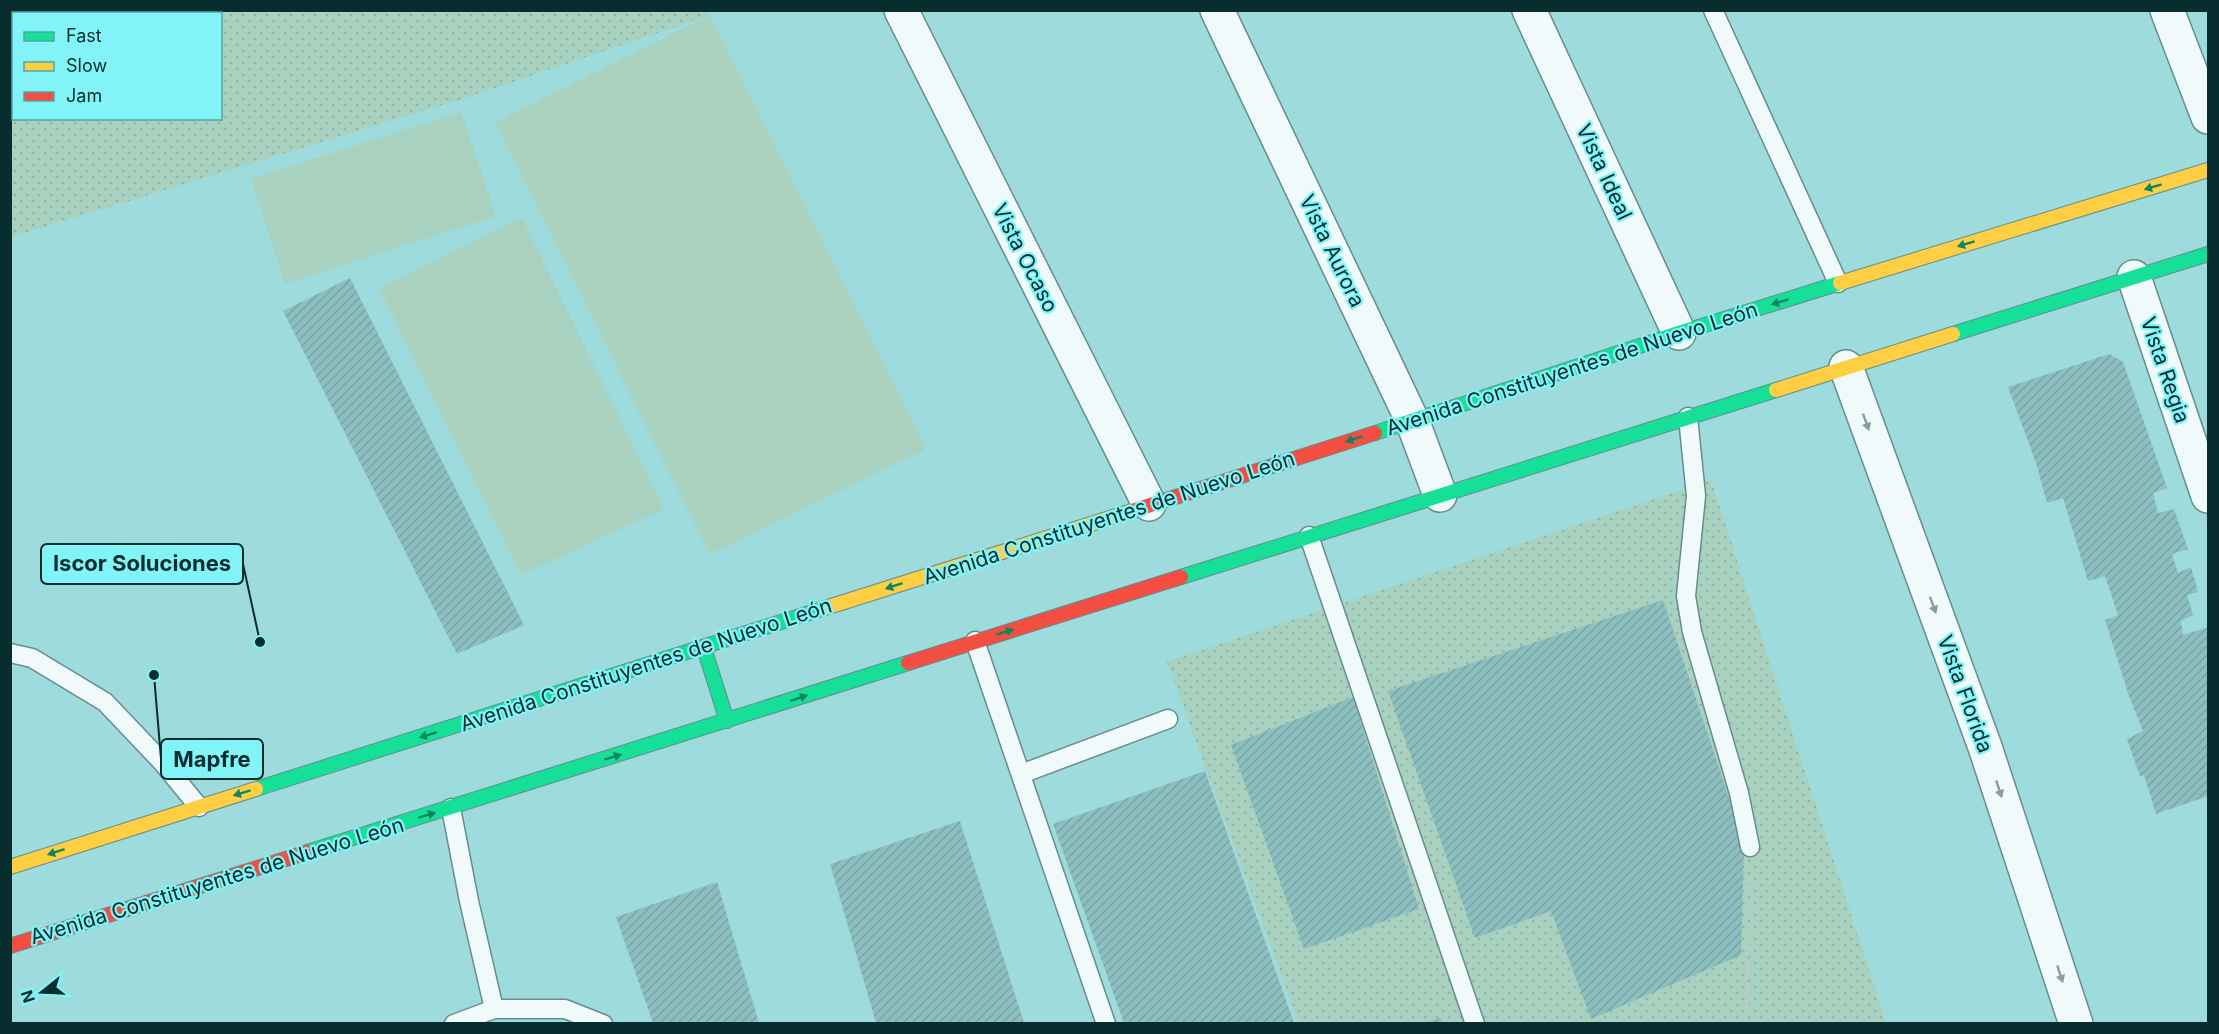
<svg xmlns="http://www.w3.org/2000/svg" width="2219" height="1034" font-family="Inter,sans-serif">
  <style>
    .grass { fill: url(#grass-dots); fill-rule: evenodd }
    .garden { fill: #a8d2bf }
    .building { fill: url(#building-hatch) }
    .lines { fill: none; stroke-linecap: round; stroke-linejoin: round }
    .lane-casing { stroke: #668d8e; stroke-width: 21 }
    .street-casing { stroke: #668d8e; stroke-width: 36 }
    .fast-casing { stroke: #668d8e; stroke-width: 16 }
    .slow-casing { stroke: #668d8e; stroke-width: 16 }
    .jam-casing { stroke: #668d8e; stroke-width: 16 }
    .path { stroke: #b8caca; stroke-width: 4; stroke-dasharray: 4.5 3; stroke-linecap: butt }
    .lane { stroke: #f0fafa; stroke-width: 18 }
    .street { stroke: #f0fafa; stroke-width: 33 }
    .fast { stroke: #16e098; stroke-width: 14 }
    .slow { stroke: #ffcf43; stroke-width: 14 }
    .jam { stroke: #f24e42; stroke-width: 14 }
    .oneway { fill: #0e8663 }
    .oneway2 { fill: #879e9e }
    .labels { text-anchor: middle; stroke-width: 4.5; stroke-linejoin: round; paint-order: stroke }
    .street-label { font-size: 21px; fill: #072d2e; stroke: #82f4f7 }
    .leader { fill: none; stroke: #072d2e; stroke-width: 2 }
    .callout-dot { fill: #072d2e; stroke: #82f4f7; stroke-width: 2 }
    .callout { fill: #82f4f7; stroke: #072d2e; stroke-width: 2 }
    .callout-label { font-size: 22px; text-anchor: middle; font-weight: bold; fill: #072d2e }
  </style>
  <defs>
    <pattern id="grass-dots" width="8" height="8" patternUnits="userSpaceOnUse" patternTransform="scale(1.5)"><rect width="8" height="8" fill="#a8d2bf"/><path d="M2 2h.1M6 6h.1" fill="none" stroke="#8fb5a4" stroke-width="1.8" stroke-linecap="round"/></pattern>
    <pattern id="building-hatch" width="6" height="6" patternUnits="userSpaceOnUse" patternTransform="scale(1.5)"><rect width="6" height="6" fill="#8dbfc0"/><path d="M-1 1l2-2M0 6l6-6M5 7l2-2" fill="none" stroke="#78a4a5"/></pattern>
  </defs>
  <rect width="100%" height="100%" fill="#9ddbdc"/>
  <path class="grass" d="M708 10 710 15 465 98 11 237V11ZM14 14H220V118H14Z
    M1711 480 1886 1023H1299L1167 662Z"/>
  <path class="garden" d="M710 15 926 449 710 554 495 122Z
    M461 112 496 216 285 284 251 179Z
    M522 218 664 509 521 575 379 288Z"/>
  <path class="building" d="M350 278 524 625 457 654 283 311Z
    M2109 354 2123 362 2167 488 2153 493 2158 513 2174 509 2188 549 2172 554 2178 573 2191 567 2198 592 2187 595 2193 615 2181 621 2183 635 2208 627V796L2156 814 2144 775 2140 776 2127 739 2143 731 2129 696 2105 620 2118 615 2105 576 2088 581 2063 498 2047 503 2036 463 2008 387Z
    M1663 600 1744 843 1741 955 1591 1019 1551 911 1475 938 1388 691Z
    M1353 697 1419 909 1304 949 1231 745Z
    M1205 771 1294 1023H1124L1053 824Z
    M960 821 1024 1023H876L830 864Z
    M717 882 759 1023H653L616 917Z
    M1441 1018 1443 1023H1424Z"/>
  <g class="lines">
    <defs>
      <path id="lane" d="M1713 10 1838 283
        M1688 417 1696 496 1686 596 1692 632 1739 793 1750 847
        M1309 536 1475 1024
        M975 641 1106 1024
        M10 653 32 658 105 702 162 762 199 807
        M1021 774 1168 719
        M451 808 469 901 494 1009
        M454 1024 494 1009H565L603 1024"/>
      <path id="street" d="M901 10 1149 504
        M1217 10 1412 420 1440 495
        M1529 10 1679 333
        M2167 10 2208 117
        M2134 277 2208 496
        M1846 367 1985 747 2076 1024"/>
      <path id="fast" d="M1953 334 2208 254
        M1375 433 1679 333 1840 283
        M1181 577 1776 390
        M704 648 727 721
        M256 789 825 608
        M308 852 908 663"/>
      <path id="slow" d="M1840 283 2208 170
        M1776 390 1953 334
        M825 608 1135 510
        M10 867 256 789"/>
      <path id="jam" d="M1135 510 1375 433
        M908 663 1181 577
        M10 946 308 852"/>
    </defs>
    <use href="#lane" class="lane-casing"/>
    <use href="#street" class="street-casing"/>
    <use href="#fast" class="fast-casing"/>
    <use href="#slow" class="slow-casing"/>
    <use href="#jam" class="jam-casing"/>
    <path class="path" d="M1747 1024 1750 874"/>
    <use href="#lane" class="lane"/>
    <use href="#street" class="street"/>
    <use href="#fast" class="fast"/>
    <use href="#slow" class="slow"/>
    <use href="#jam" class="jam"/>
  </g>
  <defs><path id="oneway-solid" d="M-6-.8H1V-3.2L6.5 0L1 3.2V.8H-6Z" transform="scale(1.5)"/></defs>
  <g class="oneway">
    <use href="#oneway-solid" transform="translate(2153 187) rotate(163)"/>
    <use href="#oneway-solid" transform="translate(1966 244) rotate(163)"/>
    <use href="#oneway-solid" transform="translate(1780 302) rotate(163)"/>
    <use href="#oneway-solid" transform="translate(1354 439) rotate(161)"/>
    <use href="#oneway-solid" transform="translate(894 586) rotate(162)"/>
    <use href="#oneway-solid" transform="translate(1005 632) rotate(-17)"/>
    <use href="#oneway-solid" transform="translate(799 698) rotate(-18)"/>
    <use href="#oneway-solid" transform="translate(428 735) rotate(163)"/>
    <use href="#oneway-solid" transform="translate(613 757) rotate(-17)"/>
    <use href="#oneway-solid" transform="translate(242 793) rotate(163)"/>
    <use href="#oneway-solid" transform="translate(427 815) rotate(-17)"/>
    <use href="#oneway-solid" transform="translate(56 852) rotate(162)"/>
  </g>
  <g class="oneway2">
    <use href="#oneway-solid" transform="translate(1866 422) rotate(70)"/>
    <use href="#oneway-solid" transform="translate(1933 605) rotate(70)"/>
    <use href="#oneway-solid" transform="translate(1999 789) rotate(72)"/>
    <use href="#oneway-solid" transform="translate(2060 974) rotate(72)"/>
  </g>
  <g class="labels">
    <g class="street-label">
      <text transform="translate(1604 172) rotate(65)" y="7">Vista Ideal</text>
      <text transform="translate(1332 251) rotate(64)" y="7">Vista Aurora</text>
      <text transform="translate(1025 258) rotate(63)" y="7">Vista Ocaso</text>
      <text transform="translate(1572 369) rotate(-18)" y="7">Avenida Constituyentes de Nuevo León</text>
      <text transform="translate(2165 370) rotate(71)" y="7">Vista Regia</text>
      <text transform="translate(1109 518) rotate(-18)" y="7">Avenida Constituyentes de Nuevo León</text>
      <text transform="translate(646 665) rotate(-18)" y="7">Avenida Constituyentes de Nuevo León</text>
      <text transform="translate(1965 694) rotate(70)" y="7">Vista Florida</text>
      <text transform="translate(217 881) rotate(-17)" y="7">Avenida Constituyentes de Nuevo León</text>
    </g>
  </g>
  <path class="leader" d="M260 642L243 564M154 675L161 759"/>
  <g class="callout-dot">
    <circle cx="260" cy="642" r="6"/>
    <circle cx="154" cy="675" r="6"/>
  </g>
  <g class="callout">
    <rect x="41" y="544" width="202" height="40" rx="6"/>
    <rect x="161" y="739" width="102" height="40" rx="6"/>
  </g>
  <g class="callout-label">
    <text x="142" y="571">Iscor Soluciones</text>
    <text x="212" y="767">Mapfre</text>
  </g>
  <rect width="2219" height="1034" fill="none" stroke="#072d2e" stroke-width="24"/>
  <rect x="12" y="12" width="210" height="108" fill="#82f4f7" stroke="#51a4a7" stroke-width="1.5"/>
  <rect x="24" y="32" width="30" height="9" fill="#16e098" stroke="#51a4a7" stroke-width="1.5"/>
  <text x="66" y="42" font-size="18" fill="#072d2e">Fast</text>
  <rect x="24" y="62" width="30" height="9" fill="#ffcf43" stroke="#51a4a7" stroke-width="1.5"/>
  <text x="66" y="72" font-size="18" fill="#072d2e">Slow</text>
  <rect x="24" y="92" width="30" height="9" fill="#f24e42" stroke="#51a4a7" stroke-width="1.5"/>
  <text x="66" y="102" font-size="18" fill="#072d2e">Jam</text>
  <g transform="translate(42 992) rotate(252)" stroke="#82f4f7" stroke-width="4.5" paint-order="stroke">
  <path d="M0-4.5L10 22L0 15L-10 22Z" fill="#072d2e"/>
  <text y="-9" font-size="16" font-weight="bold" text-anchor="middle" fill="#072d2e">N</text>
  </g>
</svg>
